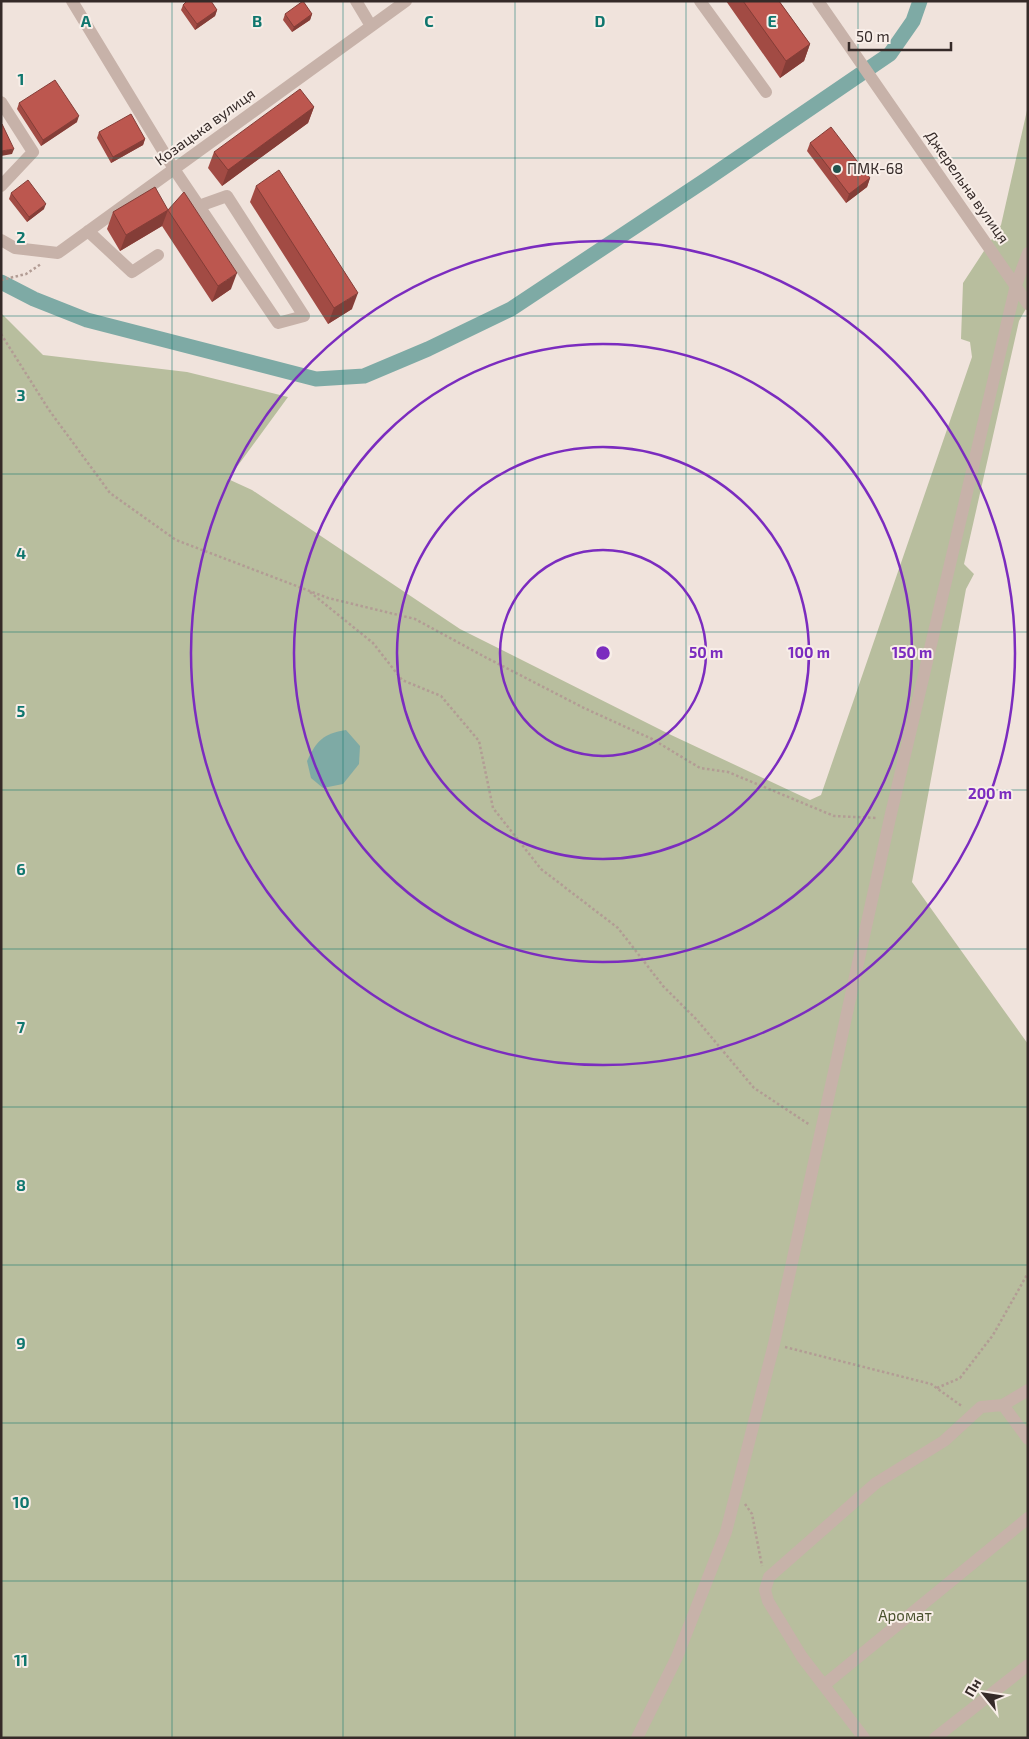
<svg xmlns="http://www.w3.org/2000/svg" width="1029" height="1739" font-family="'Exo 2',sans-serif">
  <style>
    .green { fill: #b8be9e }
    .water { fill: #7eaaa5 }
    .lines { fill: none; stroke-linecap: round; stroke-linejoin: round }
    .canal { stroke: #7eaaa5; stroke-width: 15 }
    .path { stroke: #b29c94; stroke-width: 2.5; stroke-dasharray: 2.5 2.5; stroke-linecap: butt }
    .minor { stroke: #c7b2a9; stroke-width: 12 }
    .wall { fill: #a24b44 }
    .shaded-wall { fill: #843d37 }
    .building { fill: #bc574f; stroke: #843d37 }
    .grid { fill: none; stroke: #0f766e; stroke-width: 1; stroke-opacity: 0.55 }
    .ring { fill: none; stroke: #7b2cbf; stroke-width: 2.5 }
    .poi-dot { fill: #21534e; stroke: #f8eee8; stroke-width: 2 }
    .labels { text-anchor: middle; stroke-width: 4; stroke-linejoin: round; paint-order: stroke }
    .street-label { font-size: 15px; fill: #352a28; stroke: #f8eee8 }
    .poi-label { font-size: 15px; fill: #352a28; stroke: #f8eee8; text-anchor: start }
    .park-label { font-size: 15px; fill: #4a512e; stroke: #f8eee8 }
    .grid-label { font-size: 16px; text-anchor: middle; font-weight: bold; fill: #0f766e; stroke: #f8eee8; stroke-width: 4; stroke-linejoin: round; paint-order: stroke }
    .centre { fill: #7b2cbf; stroke: #f8eee8; stroke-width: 2.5 }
    .ring-label { font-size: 15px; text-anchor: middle; font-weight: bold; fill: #7b2cbf; stroke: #f8eee8; stroke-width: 4; stroke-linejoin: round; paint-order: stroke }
  </style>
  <rect width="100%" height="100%" fill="#f0e3dc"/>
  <path class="green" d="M1028 106V305L1019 321 964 564 974 574 966 589 912 882 1028 1044V1738H1V313L43 355 187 372 288 397 228 479 252 490 460 629 669 734 810 800 821 795 972 357 970 342 961 339 963 283 1001 225Z"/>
  <path class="water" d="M346 730 360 746 359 764 343 784 323 788 311 778 307 761C317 740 323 734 346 730Z"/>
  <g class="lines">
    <path class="canal" d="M1 282 34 299 87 320 316 379 364 376 428 349 511 309 707 179 890 54 913 21 920 1"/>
    <path class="path" d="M1 280 26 274 41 264
      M1 334 49 410 110 493 176 540 328 598 415 619 485 657 584 708 652 739 700 768 728 772 834 816 877 818
      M310 592 373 643 402 680 441 696 479 741 493 808 541 869 618 928 663 986 697 1020 754 1088 810 1125
      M785 1347 931 1384 963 1407
      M937 1388 960 1378 993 1335 1028 1273
      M745 1504 752 1514 762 1566"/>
    <path class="minor" d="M72 1 174 169 278 323 304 316 227 196 199 206
      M356 1 371 26
      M700 1 766 92
      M818 1 1028 304
      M1 102 33 152 1 186
      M88 231 132 272 158 255
      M1 240 15 248 58 253 406 1
      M1003 1405 1028 1390
      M824 1685 1028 1518
      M637 1738 677 1657 726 1532 774 1344 890 818 1016 285 1028 253
      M864 1738 802 1657 768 1601 765 1590 769 1577 876 1483 944 1441 981 1407 1003 1405 1028 1439
      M935 1738 1028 1665"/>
  </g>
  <path class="wall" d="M726 1H779L810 44 804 61 780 78Z
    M183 5 217 10 215 16 195 30 181 10Z
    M285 14H312L310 20 292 32 283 20Z
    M19 103 77 122 41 146 17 109Z
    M314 107 308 123 222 186 208 168 214 152Z
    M99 132 145 139 143 145 111 163 97 138Z
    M810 143 870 178 867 187 846 203 807 151Z
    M256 186 352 309 328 324 250 202Z
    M11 193 44 209 27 222 9 199Z
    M168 210 231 289 212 302 162 226 120 251 107 229 113 212Z"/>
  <path class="shaded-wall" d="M217 10 215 16 195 30 197 24Z
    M312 14 310 20 292 32 294 27Z
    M810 44 804 61 780 78 786 61Z
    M314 107 308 123 222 186 228 170Z
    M79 116 77 122 41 146 43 140Z
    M145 139 143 145 111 163 113 157Z
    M14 149 12 154 1 156V151Z
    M870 178 867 187 846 203 849 194Z
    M46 204 44 209 27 222 29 217Z
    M168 210 162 226 120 251 126 235Z
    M237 273 231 289 212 302 218 286Z
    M358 293 352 309 328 324 334 308Z"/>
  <path class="building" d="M187 1H211L217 10 197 24 183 5Z
    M303 1 312 14 294 27 285 14Z
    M743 1H779L810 44 786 61Z
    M55 80 79 116 43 140 19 103Z
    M300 89 314 107 228 170 214 152Z
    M131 114 145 139 113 157 99 132Z
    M1 124H2L14 149 1 151Z
    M831 127 870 178 849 194 810 143Z
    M279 170 358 293 334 308 256 186Z
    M28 180 46 204 29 217 11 193Z
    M155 187 168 210 126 235 113 212Z
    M184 192 237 273 218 286 168 210Z"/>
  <path class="grid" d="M172 1V1738M343 1V1738M515 1V1738M686 1V1738M858 1V1738M1 158H1028M1 316H1028M1 474H1028M1 632H1028M1 790H1028M1 949H1028M1 1107H1028M1 1265H1028M1 1423H1028M1 1581H1028"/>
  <g class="ring">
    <circle cx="603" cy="653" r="103"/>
    <circle cx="603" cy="653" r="206"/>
    <circle cx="603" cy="653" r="309"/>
    <circle cx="603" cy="653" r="412"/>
  </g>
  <circle class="poi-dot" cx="837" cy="169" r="5"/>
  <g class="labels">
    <g class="street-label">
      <text transform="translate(205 127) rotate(-36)" y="5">Козацька вулиця</text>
      <text transform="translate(967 187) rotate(55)" y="5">Джерельна вулиця</text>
    </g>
    <g class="poi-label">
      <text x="847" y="174">ПМК-68</text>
    </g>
    <g class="park-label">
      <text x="905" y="1621">Аромат</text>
    </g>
  </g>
  <g class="grid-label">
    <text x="86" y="27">A</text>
    <text x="257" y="27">B</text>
    <text x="429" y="27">C</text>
    <text x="600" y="27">D</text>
    <text x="772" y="27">E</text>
    <text x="21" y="85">1</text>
    <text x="21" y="243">2</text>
    <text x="21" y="401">3</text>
    <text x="21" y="559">4</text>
    <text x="21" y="717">5</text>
    <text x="21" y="875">6</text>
    <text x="21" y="1033">7</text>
    <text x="21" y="1191">8</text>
    <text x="21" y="1349">9</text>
    <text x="21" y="1508">10</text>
    <text x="21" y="1666">11</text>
  </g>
  <circle cx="603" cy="653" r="8" class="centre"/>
  <g class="ring-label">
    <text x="706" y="658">50 m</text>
    <text x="809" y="658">100 m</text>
    <text x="912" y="658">150 m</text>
    <text x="990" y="799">200 m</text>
  </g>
  <rect width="1029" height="1739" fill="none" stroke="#352a28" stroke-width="5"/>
  <g transform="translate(984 1694) rotate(300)" stroke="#f8eee8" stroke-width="4" paint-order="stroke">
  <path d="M0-4L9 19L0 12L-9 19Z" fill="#352a28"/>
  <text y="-8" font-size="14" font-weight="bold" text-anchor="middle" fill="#352a28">Пн</text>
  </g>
  <path d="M849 42v8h102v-8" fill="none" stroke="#352a28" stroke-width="2.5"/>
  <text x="856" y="42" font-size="15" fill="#352a28" stroke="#f8eee8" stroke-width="4" paint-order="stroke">50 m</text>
</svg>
